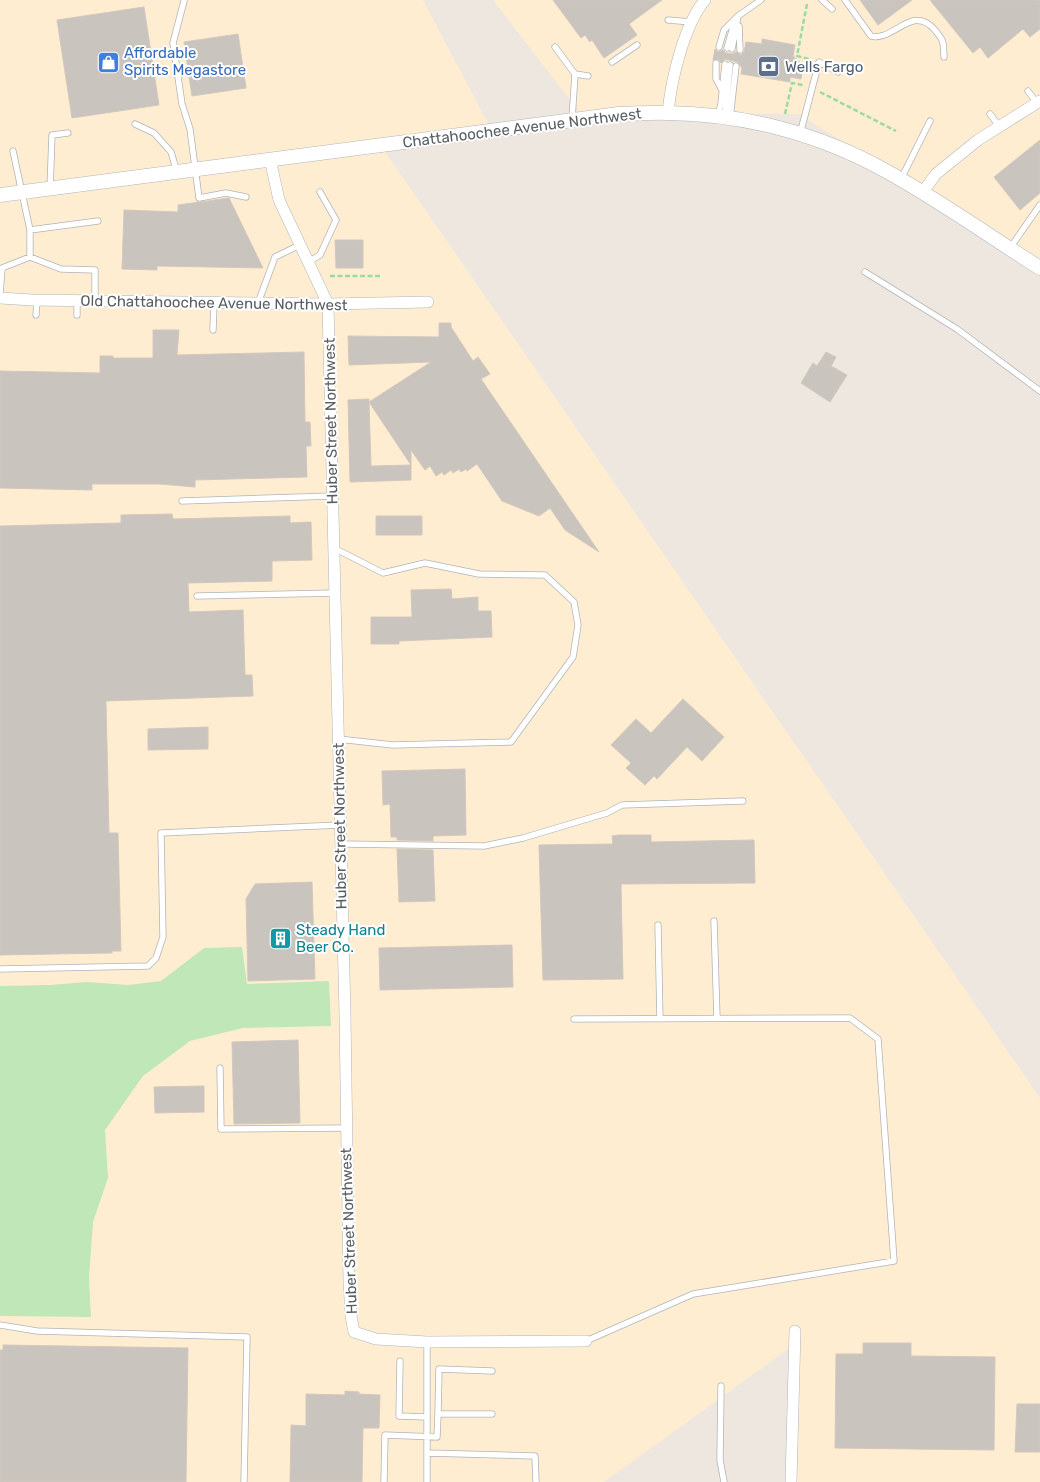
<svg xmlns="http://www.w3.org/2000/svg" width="1040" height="1482" font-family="Rubik,sans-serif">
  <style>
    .commercial { fill: #ffedd2 }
    .green { fill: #c0e7b8 }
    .building { fill: #cac4be; stroke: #d2c8bd }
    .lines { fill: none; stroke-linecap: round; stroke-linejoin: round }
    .service-casing { stroke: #b0b4b8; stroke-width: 7 }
    .minor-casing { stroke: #b0b4b8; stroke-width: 12 }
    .tertiary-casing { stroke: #b0b4b8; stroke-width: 15 }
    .path { stroke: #9bdaa1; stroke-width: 2.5; stroke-dasharray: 5 2.5; stroke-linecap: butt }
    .service { stroke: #fff; stroke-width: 5.5 }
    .minor { stroke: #fff; stroke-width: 11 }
    .tertiary { stroke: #fff; stroke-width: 14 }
    .labels { text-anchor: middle; stroke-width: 4; stroke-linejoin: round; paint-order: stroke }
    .shop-label { font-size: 15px; fill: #366cbe; stroke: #fff; text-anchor: start }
    .service-label { font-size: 15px; fill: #4e5e75; stroke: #fff; text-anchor: start }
    .street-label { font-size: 15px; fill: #585e62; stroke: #fff }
    .culture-label { font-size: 15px; fill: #0d838f; stroke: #fff; text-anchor: start }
  </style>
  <rect width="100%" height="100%" fill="#ede7df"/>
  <path class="commercial" d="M0 0H423L492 131 381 146 1040 1098V1482H794L798 1342 604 1482H0Z
    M493 0H1040V267L799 114 639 112 585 119Z"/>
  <path class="green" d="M242 947 247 984 329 981 331 1026 243 1028 190 1041 143 1076 105 1130 108 1178 93 1222 89 1278 91 1317 0 1316V986L50 985 87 982 128 985 161 981 204 948Z"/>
  <path class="building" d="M553 0H662L629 24 637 35 604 58 592 40 590 42 585 35 581 38Z
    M860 0H912L878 25Z
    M930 0H1040V29L1030 37 1023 29 988 58 980 47 973 53Z
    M144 7 159 105 72 118 57 20Z
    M238 34 246 88 192 96 184 42Z
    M762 39 795 45 793 56 803 65 801 79 790 77V82L741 74 742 68 738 62 725 59 721 63 718 59 713 60 715 49 718 52 723 50 726 53 733 54 736 52 741 55 744 52 746 42 762 44Z
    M1040 140V193L1020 210 994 177Z
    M229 198 263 268 157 266V270L122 269 124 210 178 212V205Z
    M335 240H363V268H336Z
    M439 323H451V327L473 361 478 357 490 374 481 379 599 552 565 530 550 508 539 516 502 501 477 464 467 471 466 469 461 472 459 469 453 473 451 470 444 475 442 472 436 476 430 466 425 470 411 450V465L369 402 371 466 411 465V480L350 482 348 400 369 399V402L431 362 349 365 348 336 439 337Z
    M153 330H179L177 355 304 352 305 422H310L311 446H306L307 477 195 480V487L160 484H92V490L0 488V371L100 373V356H113V358H153Z
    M826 352 836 357 831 366 847 375 830 402 801 383 813 363 817 366Z
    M172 514 173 519 290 516V523L311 522 312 560 272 561V581L188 583 189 612 243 610 245 675H252L253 696 106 701 109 833H118L121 951H112V953L0 955V526L121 523V515Z
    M376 516H422V535H376Z
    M451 589 452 599 478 597V611H491L492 637 399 641V644H371V617H412L411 590Z
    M683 699 724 737 702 761 687 747 657 779 654 776 645 785 626 768 631 763 611 745 636 719 651 733Z
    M208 727V749L148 750V729Z
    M465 769 466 835 433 836V841L397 840V837H391L390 804 383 805 382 771Z
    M619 835H651V842L754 840 755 883 621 884 623 979 543 980 539 845 613 844 612 836Z
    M397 849 433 850 435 901 399 902Z
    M312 882 315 979 248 981 246 899 255 884Z
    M512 945 513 987 380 990 379 948Z
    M298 1040 300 1123 234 1124 232 1042Z
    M204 1086V1112L155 1113 154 1087Z
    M863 1343H911V1356L995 1357 994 1450 835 1448 836 1354H863Z
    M3 1345 188 1348 186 1482H0V1350H3Z
    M345 1391 359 1392V1394L380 1395 379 1428H363L362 1482H290L291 1425 306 1426V1394L345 1395Z
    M1017 1404H1040V1452H1015Z"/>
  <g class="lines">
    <defs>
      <path id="service" d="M822 0 832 9
        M845 0 871 36C893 42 912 4 934 29 945 42 943 41 944 57
        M184 1 173 43 182 104 190 129 199 198 226 193 246 197
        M668 20 691 22
        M739 26 740 50
        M555 47 575 74 572 119
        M719 47 724 30 738 16
        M727 48 733 27
        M732 49 738 16 761 0
        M612 62 637 45
        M716 63V79L722 90
        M575 74 588 76
        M1028 91 1037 103
        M990 114 999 126
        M718 116 721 104 725 64
        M725 117 730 65
        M730 118 736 66
        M135 124 154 133 171 152 177 172
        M800 134 819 62 838 72
        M901 179 930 121
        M50 189 52 135 68 133
        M30 230 98 221
        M1010 248 1040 205
        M30 257 61 269 95 270V301
        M308 262 320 255 336 220 320 192
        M865 272 957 329 1040 391
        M0 294 2 268 30 257V230L13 151
        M258 303 275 257 300 245
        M36 315 37 300
        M77 315V301
        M213 330 214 303
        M182 501 333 496
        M334 548 383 573 425 563 479 574 545 575 574 602 578 625 573 657 511 742 393 745 338 739
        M197 596 335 593
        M341 844 484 846 523 838 607 813 622 805 743 801
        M714 921 717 1018
        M658 925 660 1019
        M0 969 148 966 156 958 163 937 161 833 340 825
        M574 1019 850 1018 878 1039 894 1261 693 1294 586 1341
        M220 1068 221 1129 347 1128
        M0 1325 37 1331 247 1337 244 1482
        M400 1361 399 1416 427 1417
        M721 1386 720 1460 724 1482
        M438 1414 439 1369 492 1371
        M427 1453 535 1456 536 1482
        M384 1482 385 1435 437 1437 438 1414H492
        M427 1482V1342"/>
      <path id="minor" d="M668 113C671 80 684 25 705 0
        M270 159 279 200 328 304 345 1016 349 1282 351 1316 354 1332 376 1339 427 1342 586 1341
        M922 193 936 174 978 140 1040 101
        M0 298 32 300 328 304 428 302
        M791 1482 795 1331"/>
      <path id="tertiary" d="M0 195 619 114C635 114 652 112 668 113 744 114 820 134 886 171 939 200 989 236 1040 268"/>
    </defs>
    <use href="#service" class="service-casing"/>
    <use href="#minor" class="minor-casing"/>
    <use href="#tertiary" class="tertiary-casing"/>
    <path class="path" d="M807 4 797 56 809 59
      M820 92 896 131
      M785 114 792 83 803 85
      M330 276H382"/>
    <use href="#service" class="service"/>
    <use href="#minor" class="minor"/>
    <use href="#tertiary" class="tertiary"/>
  </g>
  <defs>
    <symbol id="shop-square" viewBox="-11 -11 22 22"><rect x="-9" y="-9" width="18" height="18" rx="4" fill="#3f7fe0" stroke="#fff"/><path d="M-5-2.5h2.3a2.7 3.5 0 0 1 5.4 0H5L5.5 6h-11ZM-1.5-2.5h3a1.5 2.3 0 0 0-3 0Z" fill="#fff"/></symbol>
    <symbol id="bank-square" viewBox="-11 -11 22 22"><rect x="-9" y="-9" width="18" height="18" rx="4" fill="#5c6f8a" stroke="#fff"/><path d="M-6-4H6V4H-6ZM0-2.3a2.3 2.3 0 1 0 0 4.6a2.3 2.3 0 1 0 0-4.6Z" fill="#fff"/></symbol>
    <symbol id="building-square" viewBox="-11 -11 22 22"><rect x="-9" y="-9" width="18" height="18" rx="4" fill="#0f9aa8" stroke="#fff"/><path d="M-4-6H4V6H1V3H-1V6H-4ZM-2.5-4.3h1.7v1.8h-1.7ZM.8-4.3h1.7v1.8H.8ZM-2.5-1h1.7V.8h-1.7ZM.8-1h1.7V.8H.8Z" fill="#fff"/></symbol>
  </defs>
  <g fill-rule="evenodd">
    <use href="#shop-square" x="96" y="50" width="25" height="25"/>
    <use href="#bank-square" x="756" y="54" width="25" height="25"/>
    <use href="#building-square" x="268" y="926" width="25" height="25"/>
  </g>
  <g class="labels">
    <g class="shop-label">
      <text x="124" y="58">Affordable<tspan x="124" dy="17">Spirits Megastore</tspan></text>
    </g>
    <g class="service-label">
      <text x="785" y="72">Wells Fargo</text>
    </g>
    <g class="street-label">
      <text transform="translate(522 128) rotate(-7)" y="5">Chattahoochee Avenue Northwest</text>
      <text transform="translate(214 303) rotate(1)" y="5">Old Chattahoochee Avenue Northwest</text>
      <text transform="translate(331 421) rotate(-91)" y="5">Huber Street Northwest</text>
      <text transform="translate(340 826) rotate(-91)" y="5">Huber Street Northwest</text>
      <text transform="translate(349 1231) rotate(-92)" y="5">Huber Street Northwest</text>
    </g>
    <g class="culture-label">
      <text x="296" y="935">Steady Hand<tspan x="296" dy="17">Beer Co.</tspan></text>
    </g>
  </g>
</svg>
